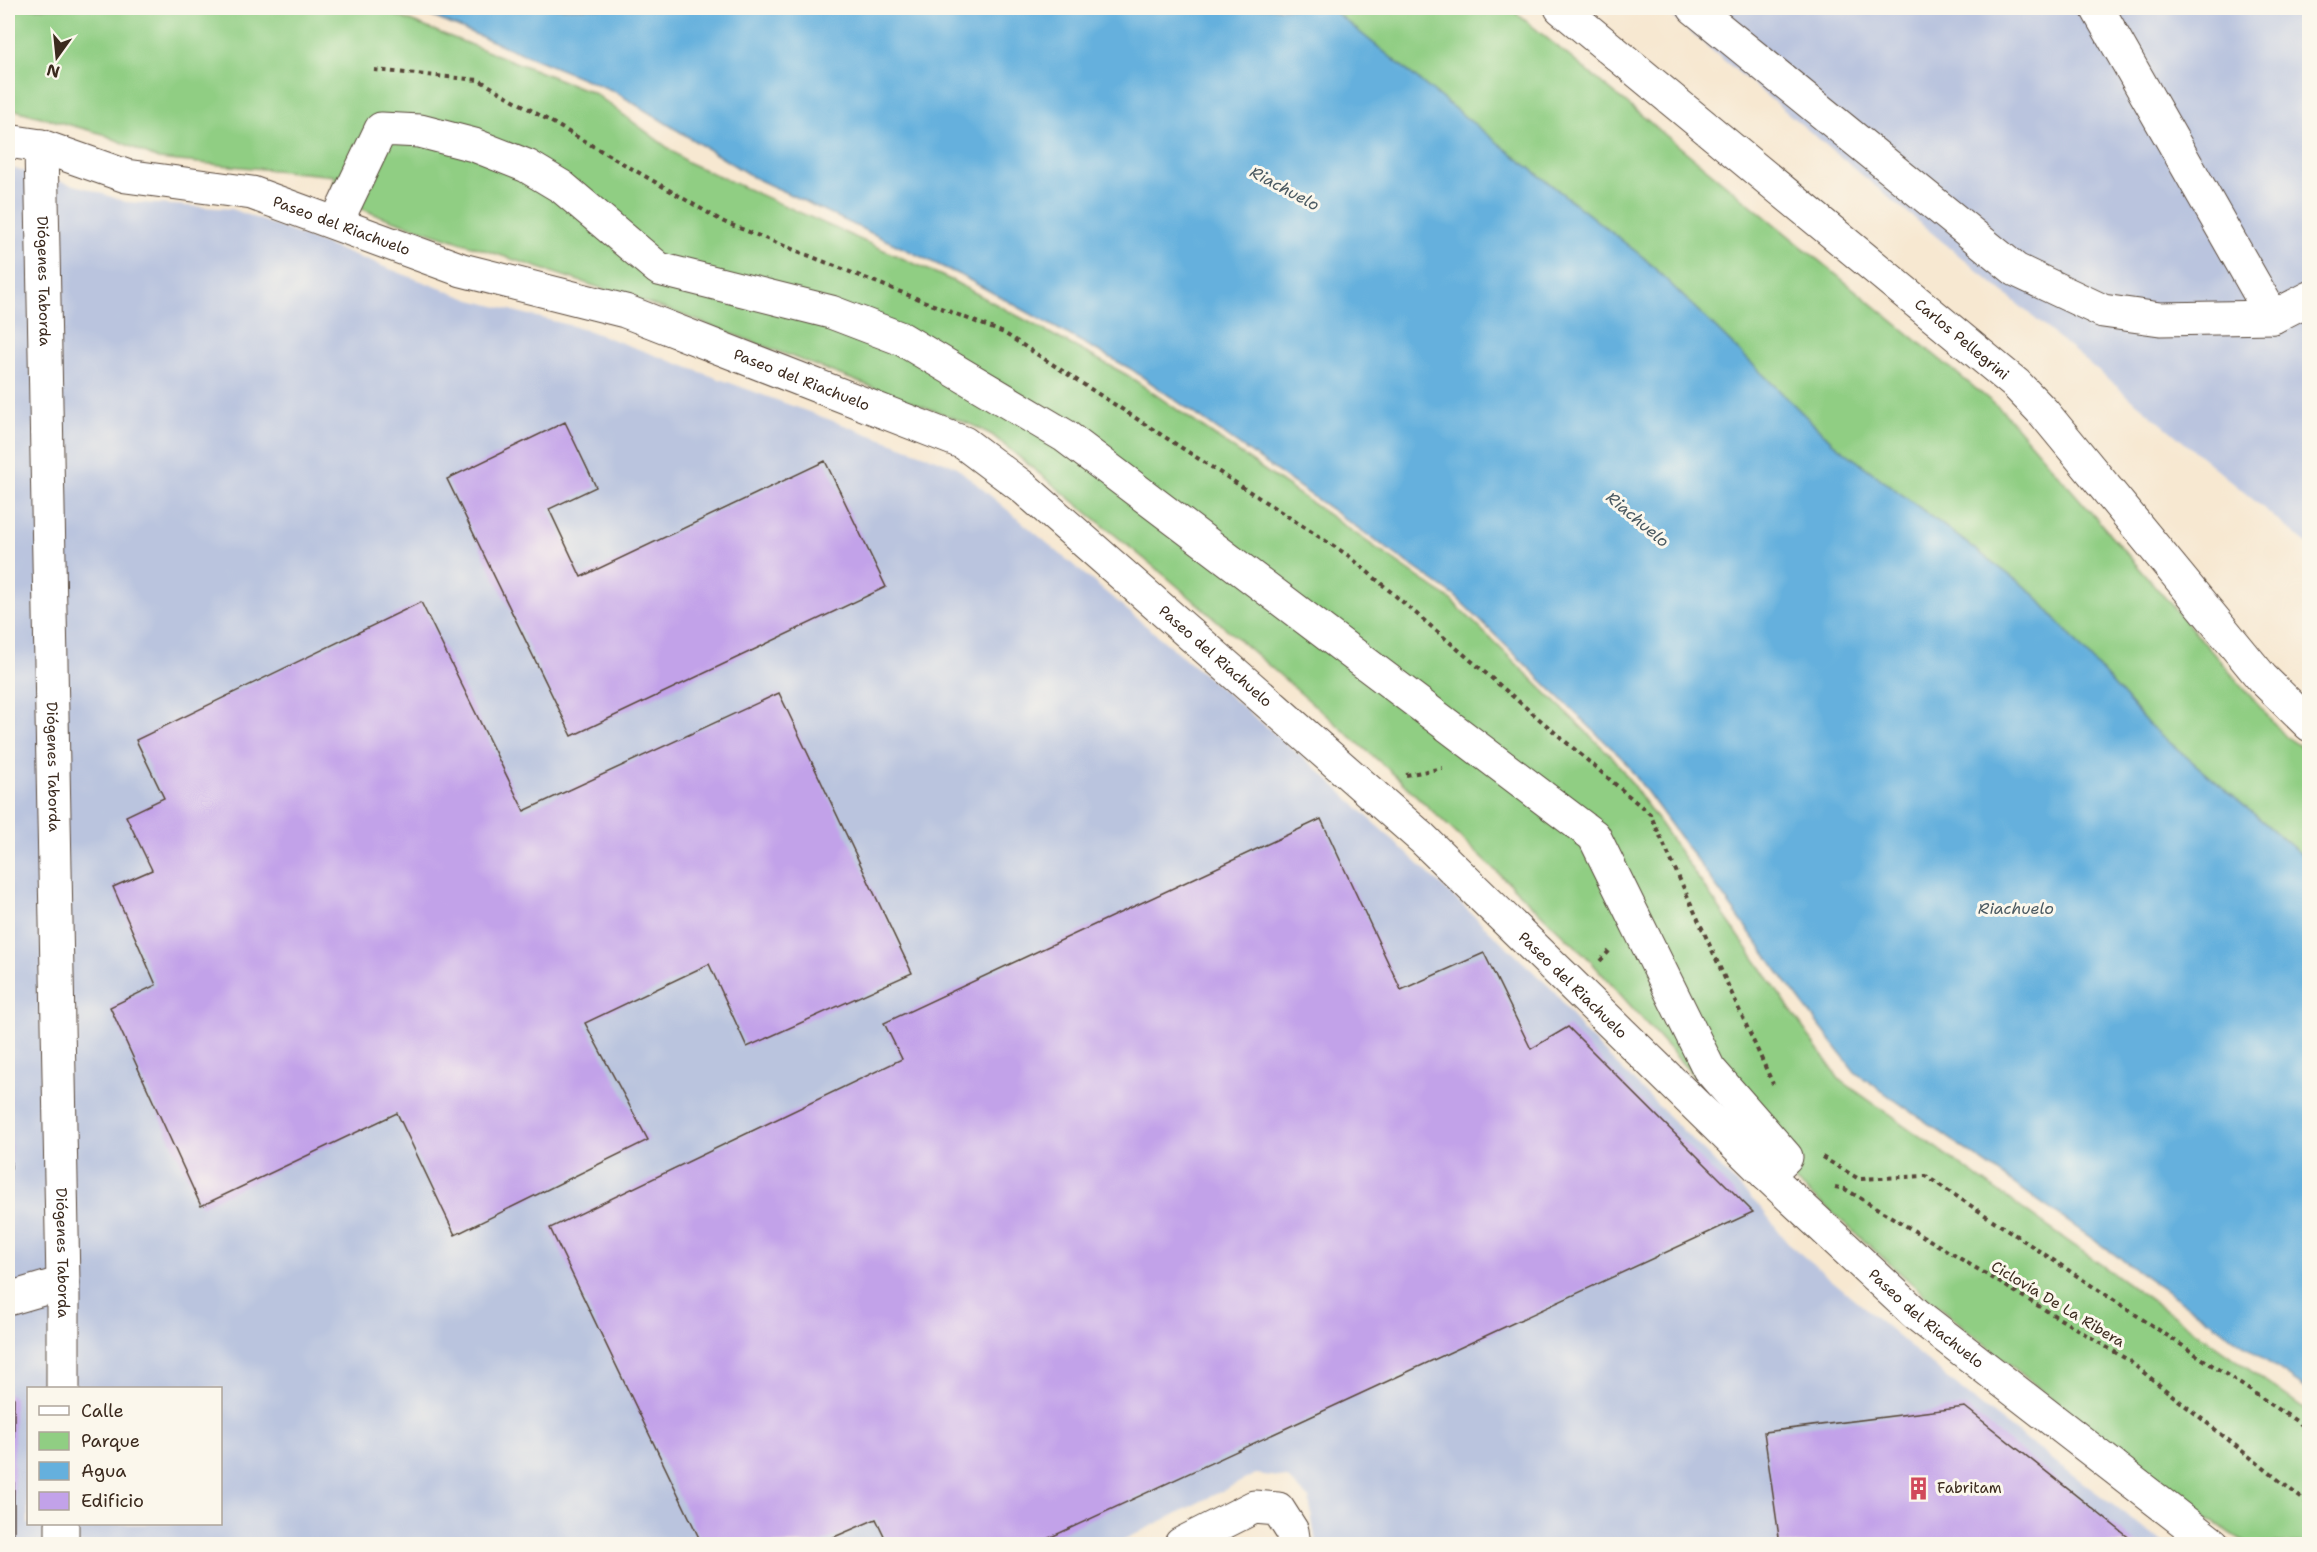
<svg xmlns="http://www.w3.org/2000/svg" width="2317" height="1552" font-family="'Shantell Sans',sans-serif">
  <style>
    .industrial { fill: #bac4de; fill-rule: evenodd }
    .green { fill: #90ce83; stroke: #667c50; stroke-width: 1.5 }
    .water { fill: #65b0dd; stroke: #506d7e; stroke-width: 1.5 }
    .building { fill: #c2a2e9 }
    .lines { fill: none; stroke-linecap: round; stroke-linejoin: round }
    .minor-casing { stroke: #574639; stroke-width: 35 }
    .path { stroke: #574639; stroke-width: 4; stroke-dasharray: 4.5 4.5; stroke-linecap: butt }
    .minor { stroke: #fff; stroke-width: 33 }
    .labels { text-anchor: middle; stroke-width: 6; stroke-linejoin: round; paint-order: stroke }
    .street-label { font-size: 15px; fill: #3b2a1e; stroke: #fbf7ec }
    .poi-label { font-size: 15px; fill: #3b2a1e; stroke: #fbf7ec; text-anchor: start }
    .water-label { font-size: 16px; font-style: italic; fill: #4a5961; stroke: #fbf7ec }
  </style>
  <rect width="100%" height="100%" fill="#fbf7ec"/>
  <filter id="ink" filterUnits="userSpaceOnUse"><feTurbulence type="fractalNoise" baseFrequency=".0167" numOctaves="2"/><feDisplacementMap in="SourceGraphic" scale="12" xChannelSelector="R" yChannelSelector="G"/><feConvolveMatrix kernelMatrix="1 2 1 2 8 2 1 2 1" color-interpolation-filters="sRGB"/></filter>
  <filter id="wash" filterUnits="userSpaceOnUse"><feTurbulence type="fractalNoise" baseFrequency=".008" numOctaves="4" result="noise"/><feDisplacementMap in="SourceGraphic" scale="24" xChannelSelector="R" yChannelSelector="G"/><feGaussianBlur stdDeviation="1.35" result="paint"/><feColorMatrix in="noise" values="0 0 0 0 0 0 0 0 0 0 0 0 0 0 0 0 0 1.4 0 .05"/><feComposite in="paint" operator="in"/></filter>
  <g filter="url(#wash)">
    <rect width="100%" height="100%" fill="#f7e8d1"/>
    <path class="industrial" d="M1661 8H2309V546Z
      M8 167 89 189 126 202 232 209 471 300 584 329 955 466 1319 771 1555 992 1582 1030 1761 1208 1789 1244 1981 1406 2165 1544H1316L1309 1499 1287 1478 1256 1474 1115 1544H8ZM28 1388H220V1524H28Z"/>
    <path class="green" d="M8 8H377L594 93 687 162 953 281 1127 375 1451 600 1616 761 1839 1079 2309 1412V1544H2248L2173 1497 1928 1298 1826 1207 1769 1160 1585 955 1388 769 1169 579 992 435 972 425 674 312 374 214 331 195 335 176 158 159 103 134 8 108Z
      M1330 8H1510L2003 411 2285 736 2309 752V861L2148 724 2032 592 1833 443 1644 258 1431 90Z"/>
    <path class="water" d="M411 8H1330L1431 90 1644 258 1833 443 2032 592 2148 724 2309 861V1391L1855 1072 1786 982 1623 759 1455 596 1131 369 964 277 753 177 614 91Z"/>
    <g id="blocks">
      <path class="building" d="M565 422 596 487 549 509 581 577 825 461 886 587 572 736 447 479Z
        M421 602 524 811 779 693 912 973 747 1047 709 964 585 1023 648 1140 455 1235 397 1113 201 1206 110 1007 156 985 113 887 152 870 126 816 164 798 136 740Z
        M1321 819 1401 990 1484 953 1531 1049 1568 1027 1753 1212 1036 1544H888L876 1519 818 1544H702L550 1228 902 1059 884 1023Z
        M8 1017H10L11 1168H8Z
        M8 1393 14 1398V1544H8Z
        M1965 1407 2137 1544H1780L1764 1432Z"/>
    </g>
  </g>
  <g filter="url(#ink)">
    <use href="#blocks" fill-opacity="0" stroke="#574639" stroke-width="1.5"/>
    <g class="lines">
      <defs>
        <g id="minor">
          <path id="s1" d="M1561 8 2016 384 2044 413 2262 678 2310 725"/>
          <path d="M1694 8 2016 270 2103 311 2160 319 2273 317 2310 298"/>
          <path d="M2097 8 2273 317"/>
          <path id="s2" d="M8 141 41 146 126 176 252 193 462 270 625 311 964 443 1024 488 1422 838 1767 1175 1916 1314 2213 1544"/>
          <path id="s3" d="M41 146 63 1283V1388"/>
          <path d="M336 223 381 129 420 131 474 145 527 166 562 187 659 269 831 312 902 339 1065 436 1594 836 1709 1069 1786 1157 1767 1175"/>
          <path d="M8 1299 63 1283"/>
          <path d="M62 1544V1524"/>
          <path d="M1181 1544 1254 1507 1278 1509 1292 1531 1294 1544"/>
        </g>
      </defs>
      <use href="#minor" class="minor-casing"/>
      <path class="path" d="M374 70 479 80 724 222 1004 333 1349 556 1650 814 1773 1084
        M1406 775 1443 768
        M1600 961 1611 949
        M1822 1157 1859 1179 1926 1176 2310 1430
        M1835 1187 1845 1189 2128 1360 2310 1505"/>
      <use href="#minor" class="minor"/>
    </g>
  </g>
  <defs>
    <symbol id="building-bare" viewBox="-9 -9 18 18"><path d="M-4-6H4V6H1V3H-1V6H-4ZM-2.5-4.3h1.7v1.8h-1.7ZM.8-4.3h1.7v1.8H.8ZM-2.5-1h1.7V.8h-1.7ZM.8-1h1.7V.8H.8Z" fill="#d1495b" stroke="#fbf7ec" stroke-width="2.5" paint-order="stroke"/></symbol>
  </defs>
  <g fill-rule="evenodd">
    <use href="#building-bare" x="1902" y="1472" width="33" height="33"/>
  </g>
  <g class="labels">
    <g class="street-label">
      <text dy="5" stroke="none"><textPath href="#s2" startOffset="346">Paseo del Riachuelo</textPath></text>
      <text dy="5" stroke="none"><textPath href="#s3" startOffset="135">Diógenes Taborda</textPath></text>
      <text dy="5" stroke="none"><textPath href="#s1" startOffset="520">Carlos Pellegrini</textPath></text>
      <text dy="5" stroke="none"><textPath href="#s2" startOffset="832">Paseo del Riachuelo</textPath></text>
      <text dy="5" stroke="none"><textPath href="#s2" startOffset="1336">Paseo del Riachuelo</textPath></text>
      <text dy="5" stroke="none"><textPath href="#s3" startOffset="621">Diógenes Taborda</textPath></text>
      <text dy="5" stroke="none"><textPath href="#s2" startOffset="1822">Paseo del Riachuelo</textPath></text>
      <text dy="5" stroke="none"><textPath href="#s3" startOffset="1107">Diógenes Taborda</textPath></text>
      <text transform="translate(2058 1304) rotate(31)" y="5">Ciclovía De La Ribera</text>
      <text dy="5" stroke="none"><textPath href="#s2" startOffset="2308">Paseo del Riachuelo</textPath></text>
    </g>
    <g class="poi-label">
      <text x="1937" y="1493">Fabritam</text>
    </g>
    <g class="water-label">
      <text transform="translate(1285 188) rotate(28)" y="6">Riachuelo</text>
      <text transform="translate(1638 519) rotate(40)" y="6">Riachuelo</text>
      <text x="2016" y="914">Riachuelo</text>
    </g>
  </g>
  <rect width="2317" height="1552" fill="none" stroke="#fbf7ec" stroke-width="30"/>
  <rect x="27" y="1387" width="195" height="138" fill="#fbf7ec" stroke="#aea59a" stroke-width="1.5"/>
  <rect x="39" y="1406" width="30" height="9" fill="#ffffff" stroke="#aea59a" stroke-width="1.5"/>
  <text x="81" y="1417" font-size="18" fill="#3b2a1e">Calle</text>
  <rect x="39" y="1432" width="30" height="18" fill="#90ce83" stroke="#aea59a" stroke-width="1.5"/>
  <text x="81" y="1447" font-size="18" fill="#3b2a1e">Parque</text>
  <rect x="39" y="1462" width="30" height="18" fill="#65b0dd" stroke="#aea59a" stroke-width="1.5"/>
  <text x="81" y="1477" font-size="18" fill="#3b2a1e">Agua</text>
  <rect x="39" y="1492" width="30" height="18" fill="#c2a2e9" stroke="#aea59a" stroke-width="1.5"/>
  <text x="81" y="1507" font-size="18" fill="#3b2a1e">Edificio</text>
  <g transform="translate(57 57) rotate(195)" stroke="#fbf7ec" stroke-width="4.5" paint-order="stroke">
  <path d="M0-4.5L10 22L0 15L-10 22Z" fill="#3b2a1e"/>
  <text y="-9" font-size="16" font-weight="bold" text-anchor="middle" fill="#3b2a1e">N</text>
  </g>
</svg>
